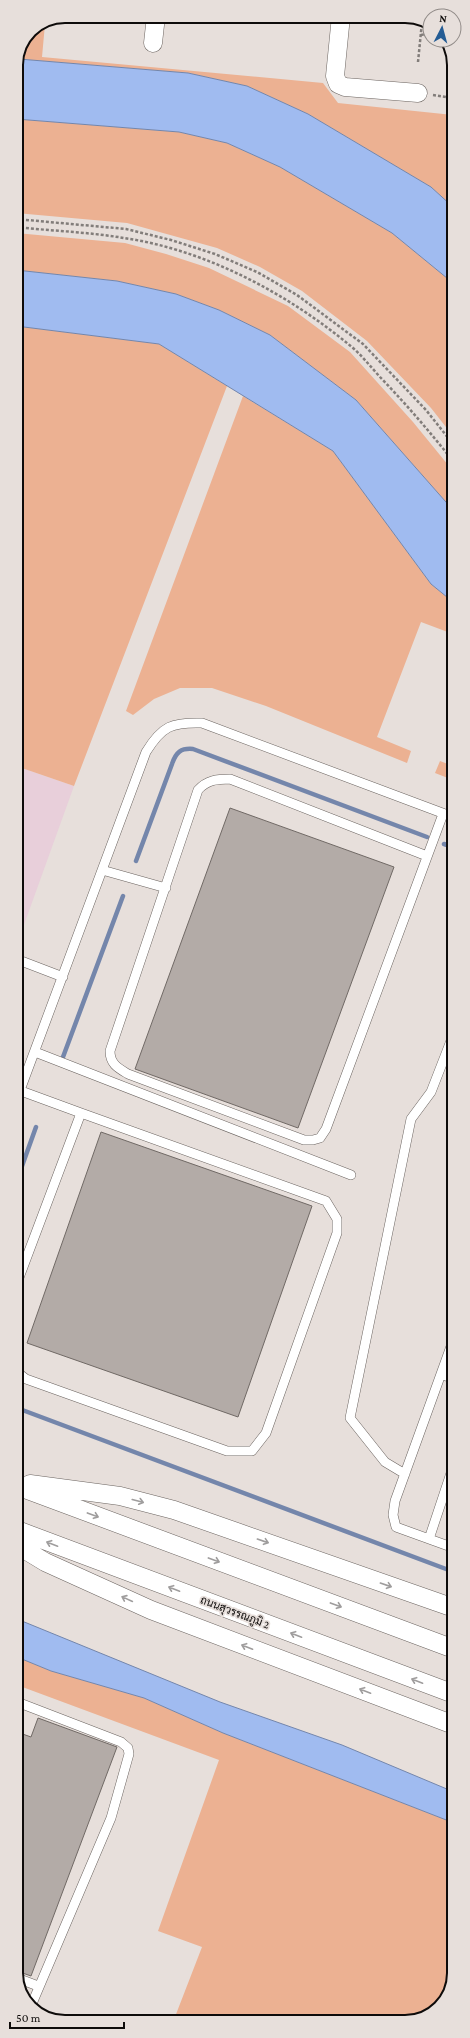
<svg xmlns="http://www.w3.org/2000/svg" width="470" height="2038" font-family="'Crimson Pro',Sarabun,serif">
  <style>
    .industrial { fill: #e8cfda }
    .green { fill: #ecb192 }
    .water { fill: #a0bbf0; stroke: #7486ab }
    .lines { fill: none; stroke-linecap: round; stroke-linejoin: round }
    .stream { stroke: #7486ab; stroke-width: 4.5 }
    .building { fill: #b3aba7; stroke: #706965 }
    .service-casing { stroke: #6b6460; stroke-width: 10 }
    .minor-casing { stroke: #6b6460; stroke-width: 19 }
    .path { stroke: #827d7a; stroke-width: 2.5; stroke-dasharray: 3 2; stroke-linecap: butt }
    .service { stroke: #fff; stroke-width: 9 }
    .minor { stroke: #fff; stroke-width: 18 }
    .oneway { stroke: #9f9d9d }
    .labels { text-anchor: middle; stroke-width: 3.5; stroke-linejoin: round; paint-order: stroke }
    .street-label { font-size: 11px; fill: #0e0b0a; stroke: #e7dfdb }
    .rim { fill: none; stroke: #0e0b0a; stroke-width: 2 }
  </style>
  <rect width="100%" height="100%" fill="#e7dfdb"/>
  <path class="industrial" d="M16 766 74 786 16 947Z"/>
  <path class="green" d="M45 24 42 57 323 83 338 103 453 115V207L431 187 308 114 247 86 188 73 19 59 31 30Z
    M16 119 179 132 227 143 280 167 392 233 453 283V436L431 408 367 341 302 291 260 267 217 248 127 223 16 213Z
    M16 233 125 243 166 254 209 268 288 306 350 352 413 422 453 471V510L356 400 270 335 219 310 176 294 117 281 16 270Z
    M16 326 159 344 227 386 74 786 16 766Z
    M243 396 333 451 431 584 453 602V634L421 622 377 737 411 751 407 763 266 706 212 688H180L154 699 133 715 126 711Z
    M440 761 453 766V780L435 773Z
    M17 1657 51 1671 144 1698 223 1733 454 1823V1973L442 2005 414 2021 173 2022 202 1947 158 1931 219 1760 17 1685Z"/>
  <path class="water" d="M19 59 188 73 247 86 308 114 431 187 453 207V283L392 233 280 167 227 143 179 132 16 119V65Z
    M16 270 117 281 176 294 219 310 270 335 356 400 453 510V602L431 584 333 451 159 344 16 326Z
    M17 1619 220 1702 342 1745 454 1792V1823L223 1733 144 1698 51 1671 17 1657Z"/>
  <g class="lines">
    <path class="stream" d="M444 844 453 847
      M136 861 172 764C176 752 181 748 193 749L427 837
      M63 1057 123 896
      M17 1180 36 1127
      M17 1408 454 1572"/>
  </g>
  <path class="building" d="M230 808 394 867 298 1128 135 1069Z
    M101 1132 312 1206 238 1417 27 1343Z
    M38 1718 117 1747 31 1976 17 1971V1732L31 1737Z"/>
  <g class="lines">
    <defs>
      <path id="service" d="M427 856 230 779C217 779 207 780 198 790L110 1051C110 1064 118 1068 128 1074L304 1140H313L320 1138 326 1129 443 814
        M102 870 166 888
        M16 959 63 977
        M35 1052 351 1175
        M21 1091 81 1113
        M16 1101 146 752C162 726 172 722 202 723L453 817
        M17 1283 81 1113 326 1201 337 1219V1233L266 1433 252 1451H227L26 1379 17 1372
        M454 1338 395 1501 393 1515 396 1527 454 1548
        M441 1374 454 1379
        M405 1474 385 1462 350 1418 411 1119 431 1092 454 1033
        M429 1539 454 1464
        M17 1702 121 1742 128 1748 129 1754 111 1818 31 2006
        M17 1978 38 1986"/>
      <path id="minor" d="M341 16 335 76 338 84 345 87 418 93
        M153 43 156 16
        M30 1484 120 1496 174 1510 454 1608
        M17 1486 454 1649
        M17 1530 454 1694
        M17 1545 45 1562 151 1610 454 1725"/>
    </defs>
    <use href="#service" class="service-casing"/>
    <use href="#minor" class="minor-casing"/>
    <path class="path" d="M421 35 430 33
      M418 62 422 22
      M433 95 453 98
      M16 219 126 229 171 240 215 254 257 272 297 295 363 344 426 410 453 444
      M16 227C52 231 89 232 124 238 207 250 290 295 353 348 363 357 371 367 380 377 406 404 430 432 453 461"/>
    <use href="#service" class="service"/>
    <use href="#minor" class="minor"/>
  </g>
  <defs><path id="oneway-shaft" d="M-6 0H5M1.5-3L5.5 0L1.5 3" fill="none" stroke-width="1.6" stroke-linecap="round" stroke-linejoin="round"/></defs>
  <g class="oneway">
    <use href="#oneway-shaft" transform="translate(138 1501) rotate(15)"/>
    <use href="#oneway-shaft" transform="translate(93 1515) rotate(20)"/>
    <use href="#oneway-shaft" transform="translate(263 1541) rotate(19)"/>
    <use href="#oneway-shaft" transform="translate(52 1544) rotate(-159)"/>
    <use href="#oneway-shaft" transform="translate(214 1560) rotate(20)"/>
    <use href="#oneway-shaft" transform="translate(386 1585) rotate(19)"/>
    <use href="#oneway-shaft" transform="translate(174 1589) rotate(-159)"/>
    <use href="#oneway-shaft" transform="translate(127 1599) rotate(-155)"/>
    <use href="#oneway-shaft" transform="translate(336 1605) rotate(20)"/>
    <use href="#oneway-shaft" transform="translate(296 1635) rotate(-159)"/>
    <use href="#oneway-shaft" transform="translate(247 1647) rotate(-159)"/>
    <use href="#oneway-shaft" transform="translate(417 1681) rotate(-159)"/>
    <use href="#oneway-shaft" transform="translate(365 1691) rotate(-159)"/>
  </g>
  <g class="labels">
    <g class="street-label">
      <text transform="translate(235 1612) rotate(21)" y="4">ถนนสุวรรณภูมิ 2</text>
    </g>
  </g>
  <path d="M0 0H470V2038H0ZM65 23H405A42 42 0 0 1 447 65V1973A42 42 0 0 1 405 2015H65A42 42 0 0 1 23 1973V65A42 42 0 0 1 65 23Z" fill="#e7dfdb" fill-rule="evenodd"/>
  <path class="rim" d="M65 23H405A42 42 0 0 1 447 65V1973A42 42 0 0 1 405 2015H65A42 42 0 0 1 23 1973V65A42 42 0 0 1 65 23Z"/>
  <g transform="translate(442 28) rotate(6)"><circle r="19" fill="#e7dfdb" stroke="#908a87"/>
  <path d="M0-3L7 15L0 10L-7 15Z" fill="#245c94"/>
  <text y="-6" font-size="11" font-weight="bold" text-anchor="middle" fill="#0e0b0a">N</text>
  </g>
  <path d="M10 2022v6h114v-6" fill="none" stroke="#0e0b0a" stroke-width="2"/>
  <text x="16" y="2022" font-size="12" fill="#0e0b0a" stroke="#e7dfdb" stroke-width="3" paint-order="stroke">50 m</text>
</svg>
